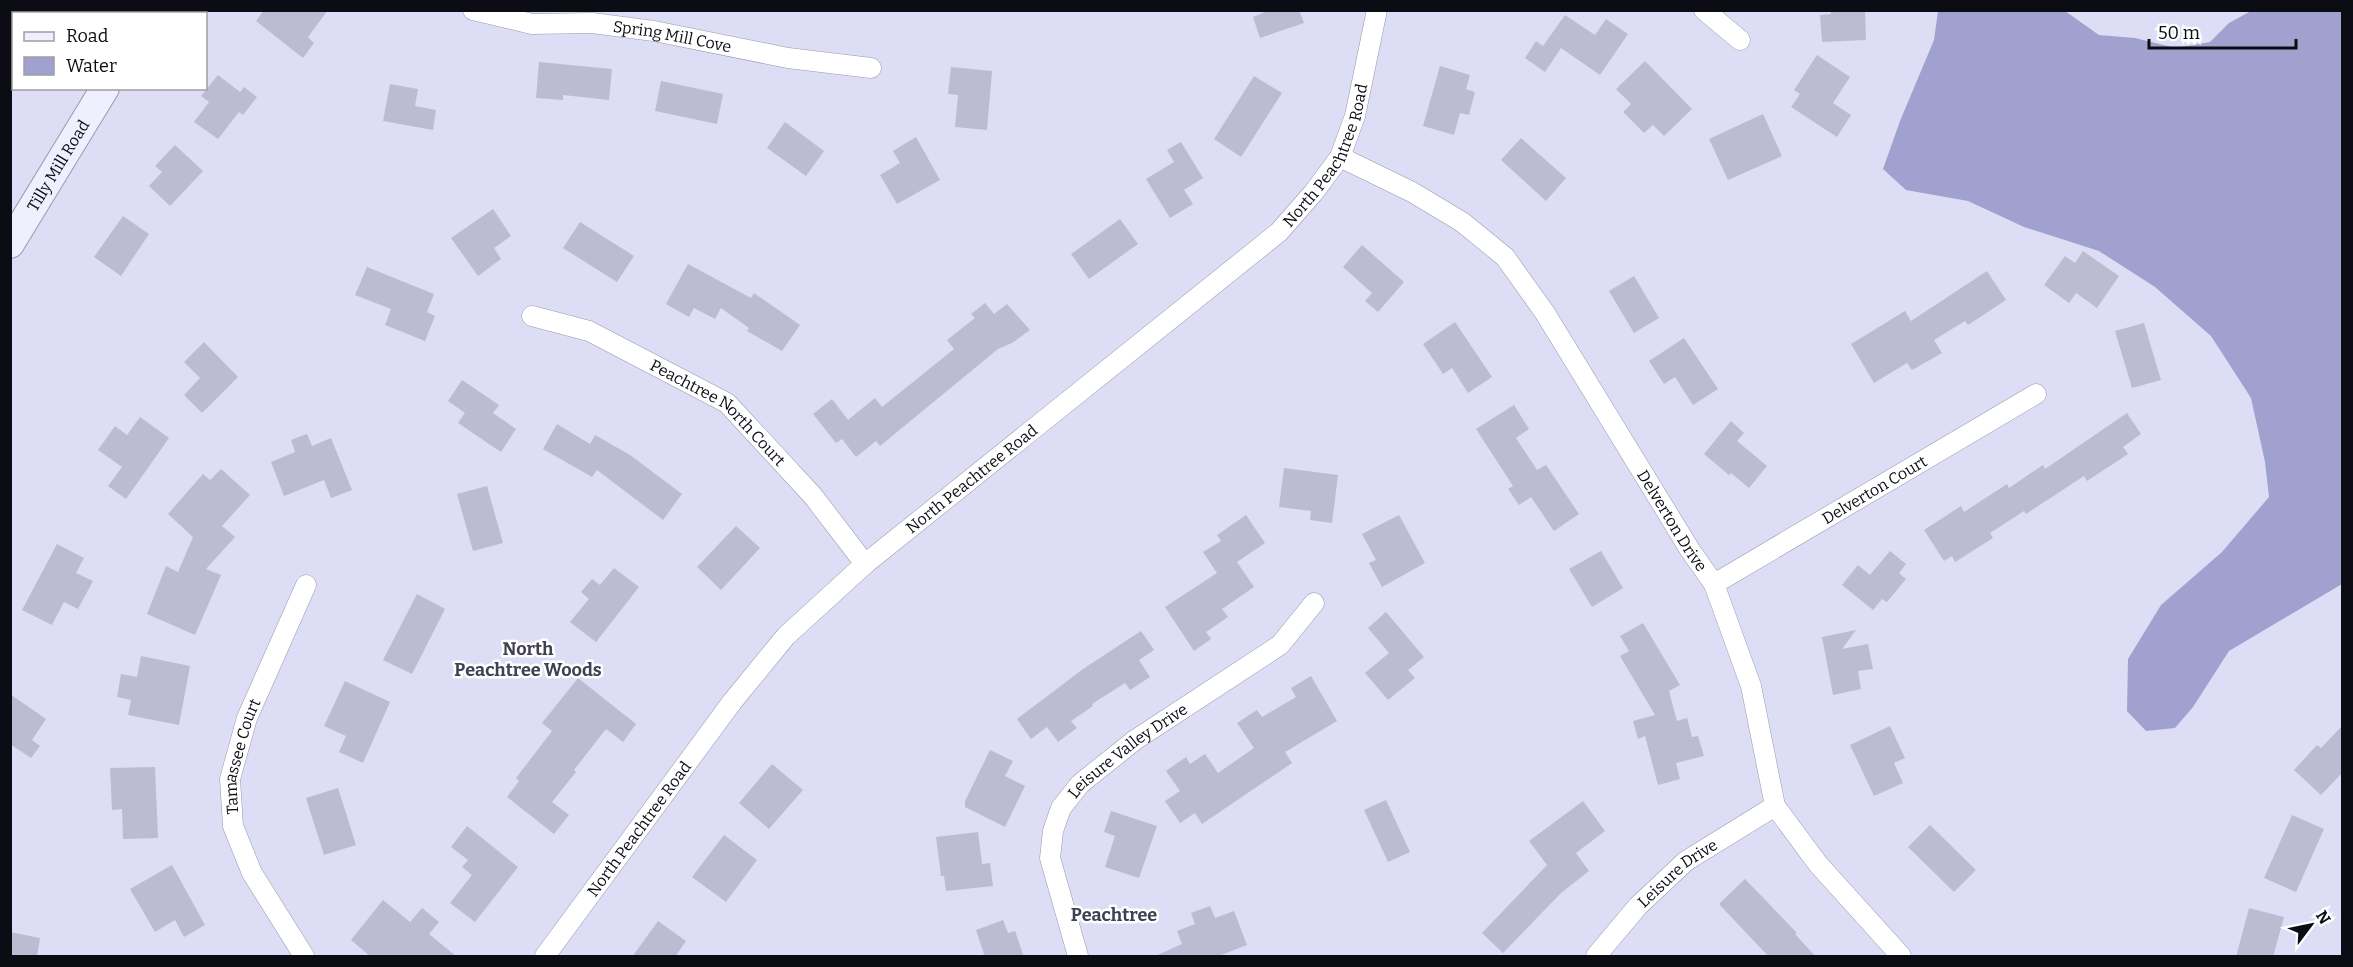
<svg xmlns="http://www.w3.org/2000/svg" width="2353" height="967" font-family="Bitter,serif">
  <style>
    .water { fill: #a1a1cf }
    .building { fill: #bbbbd2 }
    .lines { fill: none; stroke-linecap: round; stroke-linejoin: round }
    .street-casing { stroke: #9899af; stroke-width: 21 }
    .secondary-casing { stroke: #9899af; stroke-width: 30 }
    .street { stroke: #fff; stroke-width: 20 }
    .secondary { stroke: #efeffe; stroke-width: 28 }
    .labels { text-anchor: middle; stroke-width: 5; stroke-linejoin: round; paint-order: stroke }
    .street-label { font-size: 16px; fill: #0c0c14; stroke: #fff }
    .neighbourhood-label { font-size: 18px; font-weight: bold; fill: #414154; stroke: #fff }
  </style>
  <rect width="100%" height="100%" fill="#dddef5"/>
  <path class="water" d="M1938 11H2065L2099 35 2135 38 2176 48 2210 42 2229 23 2251 11H2342V584L2229 651 2193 707 2175 728 2146 731 2127 711 2128 659 2161 605 2222 552 2269 497 2265 462 2251 398 2211 336 2155 287 2099 251 2024 227 1968 201 1906 190 1883 169 1900 121 1934 40Z"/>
  <path class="building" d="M264 10H328L308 37 314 43 303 58 256 21Z
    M1270 10H1299L1304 23 1260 38 1253 17Z
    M1831 10H1865L1866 40 1822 42 1820 15 1831 14Z
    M1565 15 1595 35 1606 19 1628 34 1600 75 1561 48 1545 72 1525 58 1536 41 1543 46Z
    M1817 55 1850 77 1833 103 1851 115 1837 137 1791 107 1800 94 1794 90Z
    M1645 61 1692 109 1664 136 1653 125 1644 133 1623 112 1631 104 1616 89Z
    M539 62 612 69 609 100 563 95V100L536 98Z
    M1440 66 1470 75 1466 89 1475 92 1469 115 1460 113 1454 135 1423 126Z
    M951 67 992 71 987 130 955 127 958 95 948 94Z
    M218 75 240 92 244 87 257 97 243 115 239 112 218 139 194 122 209 102 201 96Z
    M1254 76 1282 93 1241 157 1214 139Z
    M661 81 723 94 717 124 655 111Z
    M390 84 418 89 415 106 436 110 433 130 383 121Z
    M1763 114 1782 156 1728 180 1709 139Z
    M785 122 824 151 806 176 767 148Z
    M916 137 940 180 897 204 880 175 900 163 893 151Z
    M1521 138 1566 178 1546 201 1501 160Z
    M1181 142 1203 178 1184 190 1193 204 1170 218 1146 179 1174 162 1167 150Z
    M175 145 203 171 170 206 149 186 162 172 155 166Z
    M493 209 511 236 494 248 501 259 478 276 451 238Z
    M123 216 149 234 121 276 94 257Z
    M1120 219 1138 244 1089 279 1071 254Z
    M580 222 634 256 617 282 563 248Z
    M1362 245 1404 282 1378 312 1365 301 1372 293 1343 267Z
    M2083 251 2119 276 2097 308 2076 293 2069 303 2044 285 2065 256 2075 263Z
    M688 264 751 298 754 293 800 325 782 351 747 331 749 328 721 308 715 319 694 308 689 317 666 304Z
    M367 267 434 294 427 312 435 316 425 341 385 325 391 309 355 295Z
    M1987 271 2006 300 1968 325 1965 321 1934 340 1942 353 1912 370 1907 363 1874 383 1851 344 1905 311 1911 321Z
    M1634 276 1659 318 1634 333 1609 291Z
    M985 303 994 314 1007 304 1030 330 1012 343 998 349 880 446 876 441 856 457 842 439 836 443 813 414 832 399 848 420 875 398 882 407 954 349 947 340 975 318 971 314Z
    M1455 322 1492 377 1468 393 1452 368 1443 374 1423 344Z
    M2144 323 2161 380 2132 388 2115 331Z
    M1684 338 1718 389 1693 405 1675 377 1664 384 1649 361Z
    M204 342 238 377 202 413 184 395 200 378 184 362Z
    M462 380 499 405 493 413 516 429 501 452 458 423 465 413 448 401Z
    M1514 405 1529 429 1516 438 1537 470 1546 465 1579 514 1554 531 1531 497 1519 505 1508 489 1513 486 1476 429Z
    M2127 413 2141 434 2123 447 2128 454 2087 481 2084 476 2026 514 2024 511 1990 533 1993 538 1955 562 1952 556 1944 561 1924 530 1961 506 1964 512 2007 484 2009 488 2043 465 2045 469Z
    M140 417 169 438 126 499 108 486 122 467 98 450 115 426 127 435Z
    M1731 421 1744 433 1737 441 1767 466 1749 488 1731 473 1729 475 1704 454Z
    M557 424 590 444 595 435 630 455 682 494 663 520 597 470 592 477 543 449Z
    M307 434 312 446 331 438 352 490 331 498 324 480 284 496 271 462 295 452 291 440Z
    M1284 468 1338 475 1332 523 1310 520 1311 511 1279 507Z
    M221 469 250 495 222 526 235 537 206 569 221 575 195 635 147 614 166 566 178 572 193 537 168 514 203 474 210 480Z
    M487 486 503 543 473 551 457 494Z
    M1246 515 1265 543 1237 562 1254 587 1222 609 1228 617 1206 632 1211 639 1194 651 1165 607 1217 573 1203 552 1221 541 1217 535Z
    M1399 515 1425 563 1382 587 1369 563 1376 560 1362 534Z
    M736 526 760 548 721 590 697 567Z
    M57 544 84 558 76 573 93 581 78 609 64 602 52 625 22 610Z
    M1601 551 1623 588 1592 607 1569 569Z
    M1890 551 1906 564 1899 573 1906 579 1887 602 1882 599 1873 610 1842 585 1858 565 1870 575Z
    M614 568 639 587 596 642 570 622 589 599 581 592 592 579 600 585Z
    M417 594 445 609 412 674 383 660Z
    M1386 612 1424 657 1408 670 1415 678 1388 700 1365 673 1389 653 1368 628Z
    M1643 623 1680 685 1669 691 1677 721 1687 718 1692 737 1698 736 1704 756 1676 763 1680 779 1658 785 1645 736 1638 739 1633 721 1655 715 1620 656 1629 651 1620 636Z
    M1856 630 1842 649 1868 644 1873 669 1858 671 1861 689 1833 695 1822 637Z
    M1141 631 1154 650 1139 660 1150 677 1130 690 1125 683 1092 704 1093 706 1071 721 1077 728 1058 742 1047 727 1031 739 1017 719 1083 669Z
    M141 656 190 666 179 725 128 715 131 700 117 697 121 674 137 677Z
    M1311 676 1337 721 1285 752 1292 763 1202 824 1195 813 1180 823 1165 801 1180 791 1166 771 1186 757 1190 764 1205 754 1218 773 1254 748 1237 723 1257 710 1262 717 1296 697 1291 688Z
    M578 678 636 724 623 742 606 729 574 770 576 772 552 802 569 815 554 834 507 797 519 781 516 778 552 731 542 723Z
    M345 681 390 702 363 763 339 752 346 736 324 726Z
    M10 694 46 719 32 740 40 746 31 758 10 744Z
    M2343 725V772L2321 795 2294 770 2317 745 2321 748Z
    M1890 726 1905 758 1894 763 1903 783 1874 796 1850 745Z
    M990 750 1013 761 1005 776 1025 786 1005 827 965 807V801Z
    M772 764 803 790 769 829 739 803Z
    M155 767 158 838 123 839 122 809 112 810 110 768Z
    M338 788 356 845 324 855 306 798Z
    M1386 800 1410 852 1388 862 1364 810Z
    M1583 801 1605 831 1576 853 1589 871 1561 893 1503 953 1482 933 1547 865 1529 841Z
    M1111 811 1157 826 1139 878 1105 867 1115 836 1104 832Z
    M2292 815 2324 829 2296 892 2264 878Z
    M1930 825 1976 870 1954 892 1908 847Z
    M467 826 518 867 475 922 450 903 472 875 462 867 468 860 451 847Z
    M978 832 982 864 990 863 993 886 946 891 944 876H941L936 837Z
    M724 835 757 860 726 902 692 877Z
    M172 865 205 925 184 937 175 920 155 932 130 889Z
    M1745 879 1797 933 1795 934 1816 957H1769L1719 904Z
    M383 900 410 922 422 908 439 922 429 934 457 957H371L351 940Z
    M1210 906 1215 918 1234 911 1247 945 1216 957H1153L1182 944 1177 931 1195 924 1191 913Z
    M2249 908 2284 917 2273 957H2236Z
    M1003 920 1008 933 1015 931 1024 957H985L976 930Z
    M658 921 686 941 675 957H632Z
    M10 932 40 938 37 957H10Z"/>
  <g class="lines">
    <defs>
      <g id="street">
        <path id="s1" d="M473 10 532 24 592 23 654 31 788 58 871 68"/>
        <path d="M1704 10 1740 40"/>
        <path id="s2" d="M1340 157 1412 192 1462 222 1505 257 1545 313 1690 550 1714 584 1751 686 1775 806 1818 864 1901 956"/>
        <path id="s3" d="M532 316 589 331 727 403 813 496 865 564"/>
        <path id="s4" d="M1714 584 2036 394"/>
        <path id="s5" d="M304 956 252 873 233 826 230 779 247 718 306 585"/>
        <path id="s6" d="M545 956 732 702 786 636 865 564 1279 232 1314 192 1340 157 1355 116 1377 10"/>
        <path id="s7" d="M1078 956 1050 858 1053 831 1061 808 1080 784 1135 740 1280 645 1314 603"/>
        <path id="s8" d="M1596 956 1638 906 1686 861 1775 806"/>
      </g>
      <g id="secondary">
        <path d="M151 14 153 10"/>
        <path id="s9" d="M10 244 105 88"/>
      </g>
    </defs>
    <use href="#street" class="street-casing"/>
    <use href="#secondary" class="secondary-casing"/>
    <use href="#street" class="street"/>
    <use href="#secondary" class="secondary"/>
  </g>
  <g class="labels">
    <g class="street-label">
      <text dy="6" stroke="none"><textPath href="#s1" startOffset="202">Spring Mill Cove</textPath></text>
      <text dy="6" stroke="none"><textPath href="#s6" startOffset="1130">North Peachtree Road</textPath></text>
      <text dy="6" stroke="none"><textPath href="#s9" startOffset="92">Tilly Mill Road</textPath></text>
      <text dy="6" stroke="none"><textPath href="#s3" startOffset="213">Peachtree North Court</textPath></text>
      <text dy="6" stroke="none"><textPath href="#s6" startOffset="644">North Peachtree Road</textPath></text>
      <text dy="6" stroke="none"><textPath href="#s4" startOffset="186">Delverton Court</textPath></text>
      <text dy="6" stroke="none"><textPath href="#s2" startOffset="506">Delverton Drive</textPath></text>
      <text dy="6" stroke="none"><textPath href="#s7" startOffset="242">Leisure Valley Drive</textPath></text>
      <text dy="6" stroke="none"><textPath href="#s5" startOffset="220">Tamassee Court</textPath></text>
      <text dy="6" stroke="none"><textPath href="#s6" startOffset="158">North Peachtree Road</textPath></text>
      <text dy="6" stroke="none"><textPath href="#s8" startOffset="117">Leisure Drive</textPath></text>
    </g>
    <g class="neighbourhood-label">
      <text x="528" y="655">North<tspan x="528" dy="21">Peachtree Woods</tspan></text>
      <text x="1114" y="921">Peachtree</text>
    </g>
  </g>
  <rect width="2353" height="967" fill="none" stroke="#0c0c14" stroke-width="24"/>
  <rect x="12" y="12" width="195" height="78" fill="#ffffff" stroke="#9e9ea1" stroke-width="1.5"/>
  <rect x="24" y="32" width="30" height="9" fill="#efeffe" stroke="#9e9ea1" stroke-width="1.5"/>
  <text x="66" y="42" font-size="18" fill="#0c0c14">Road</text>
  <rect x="24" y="57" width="30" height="18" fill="#a1a1cf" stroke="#9e9ea1" stroke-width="1.5"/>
  <text x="66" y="72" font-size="18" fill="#0c0c14">Water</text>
  <g transform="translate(2311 925) rotate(58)" stroke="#ffffff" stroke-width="4.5" paint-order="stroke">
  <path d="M0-4.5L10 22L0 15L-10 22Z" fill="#0c0c14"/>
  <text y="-9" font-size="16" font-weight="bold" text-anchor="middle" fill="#0c0c14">N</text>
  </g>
  <path d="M2149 39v9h147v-9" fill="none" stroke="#0c0c14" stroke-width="3"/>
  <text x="2158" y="39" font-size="18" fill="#0c0c14" stroke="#ffffff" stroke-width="4.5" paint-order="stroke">50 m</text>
</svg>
